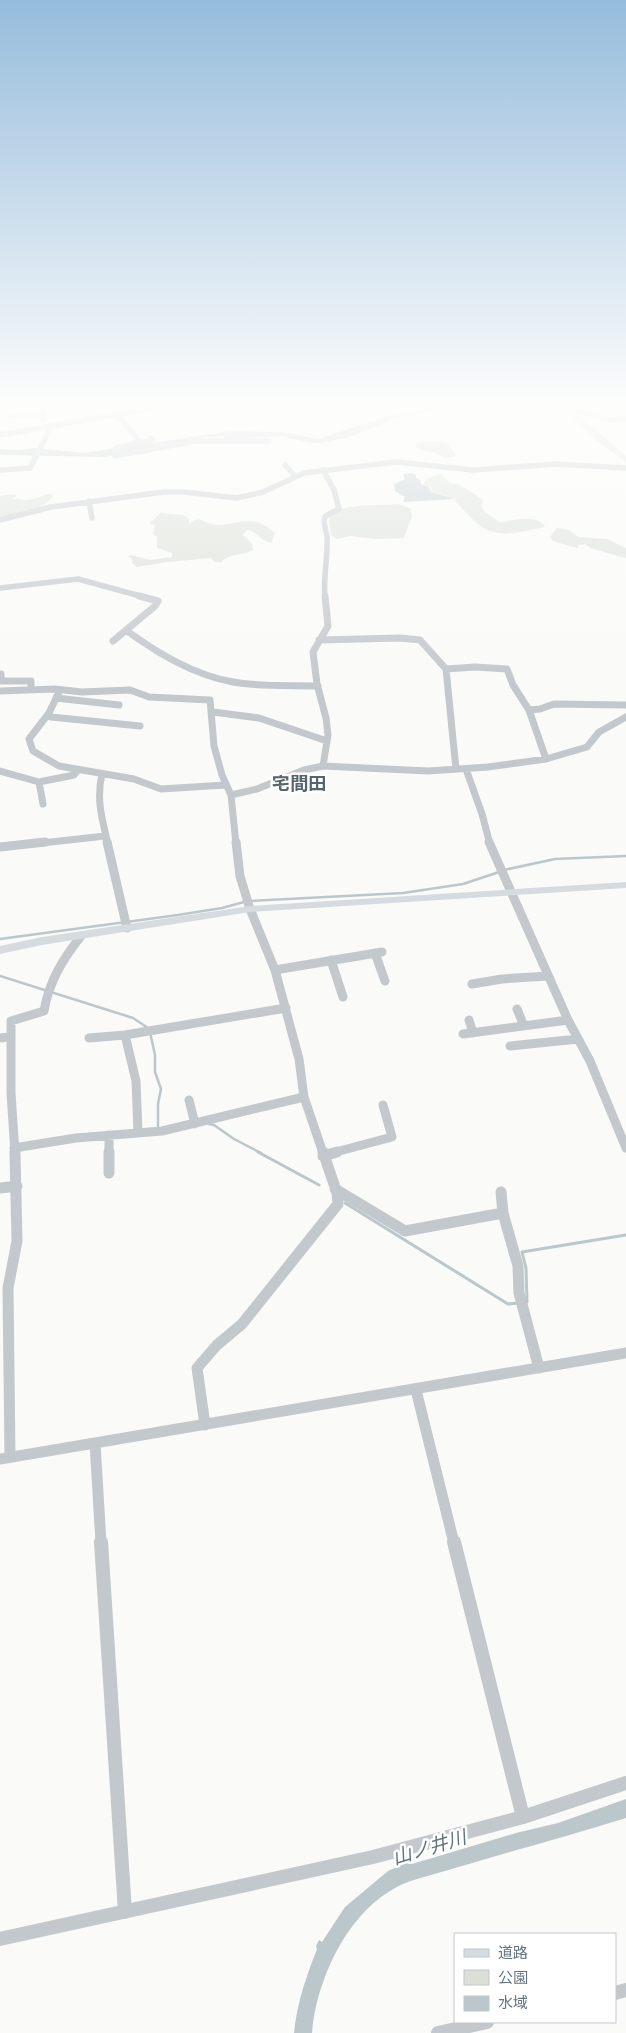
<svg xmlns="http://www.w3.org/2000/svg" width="626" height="2033" font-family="'Varela Round','Noto Sans JP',sans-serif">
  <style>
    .green { fill: #dadfd7 }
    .water { fill: #bbc7cb }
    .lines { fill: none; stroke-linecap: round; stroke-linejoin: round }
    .stream-far1 { stroke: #bbc7cb; stroke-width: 2.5 }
    .stream { stroke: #bbc7cb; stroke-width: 3 }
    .street-far4 { stroke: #c3c8cc; stroke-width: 5.5 }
    .street-far3 { stroke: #c3c8cc; stroke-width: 7 }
    .street-far2 { stroke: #c3c8cc; stroke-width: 9 }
    .street-far1 { stroke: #c3c8cc; stroke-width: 11 }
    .street { stroke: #c3c8cc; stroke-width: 14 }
    .secondary { fill: #d6dbdf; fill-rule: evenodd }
    .primary { fill: #d6dbdf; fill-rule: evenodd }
    .labels { text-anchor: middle; stroke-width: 5; stroke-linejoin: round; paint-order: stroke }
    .quarter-label { font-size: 18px; font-weight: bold; fill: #57646e; stroke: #fff }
    .near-water-label { font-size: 19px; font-style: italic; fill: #60757c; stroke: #fff }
  </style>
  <rect width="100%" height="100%" fill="#fafaf8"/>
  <path class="green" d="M436 441 449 444 456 456 444 458 443 456 417 448 415 443Z
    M442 473 444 478 452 484H458L484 500 481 506 485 512 499 522C512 522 536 512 545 527 522 531 496 541 477 523 469 516 462 508 454 500L457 499 432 492 431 487 423 485 425 480Z
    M11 494 17 495 13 499C18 498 21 500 26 500 35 500 43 494 52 494L53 497 40 508 0 518V496Z
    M398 504 410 508 412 516 404 538 375 539 350 536 337 539 331 535C331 530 327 519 331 515 343 503 381 506 398 504Z
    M160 513 183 515 189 519V523C201 516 200 521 211 524 228 528 245 516 262 524 266 526 271 530 275 533L271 543C260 540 255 530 247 530L242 535C248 539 253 542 253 550 242 556 229 553 221 562H215L211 558 167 562 137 567 132 563V559L128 556 131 555 150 560 172 557V553L157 548V537L153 534 155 525 149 524Z
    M557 528 569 530 578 537 607 539 626 548V558L590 548 585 544 579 545 577 548 553 541 550 537Z"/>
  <path class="water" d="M458 401H471L394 419 349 437 321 443H313L279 436 224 439V436L203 437 201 439 105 457 0 455V449H2L17 450 35 448 83 453 232 431 282 432 318 439 391 415Z
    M412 473 416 475V478L420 480 421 484 429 487 431 492 455 499 403 502 405 497 395 491 394 484 405 479 403 474Z
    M626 1799V1818C569 1836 512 1851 455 1868 434 1875 408 1879 390 1891 345 1918 316 1982 312 2033H294C297 2003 306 1977 317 1949L316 1946 319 1940 322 1942 345 1907 388 1871 408 1862V1860L412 1859V1864L516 1833 558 1823Z"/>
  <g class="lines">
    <path class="stream-far1" d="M504 870 555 859 626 856
      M250 901 403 893 463 884 499 872
      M0 939 178 915 222 908 244 902
      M0 976 133 1018 148 1028
      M150 1032 155 1055V1072L161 1089 158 1104V1126
      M209 1124 214 1125 234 1139 261 1153"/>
    <path class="stream" d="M258 1152 319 1185
      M345 1203 508 1304 518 1303
      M527 1302 526 1268 522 1252 626 1235"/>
    <path class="street-far4" d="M569 411 578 410 610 420 626 419
      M117 414 140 442
      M10 416 43 415
      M43 419 44 401
      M0 435 194 401
      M116 448 153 440 151 438
      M115 456 195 441H269
      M285 465 295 476
      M0 470 30 468 52 425
      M323 470 334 490 339 509C335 511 328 514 325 517 322 523 327 531 327 537 328 558 323 577 325 597
      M89 501 92 518
      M0 520 51 507 164 492H183L237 498 263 492 304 473 396 462 473 470 556 464 626 468
      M0 588 78 579 144 597"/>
    <path class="street-far3" d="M127 631C159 654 194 675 233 682 261 687 290 685 318 686
      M319 640 400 638 420 640 446 669 456 769
      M113 641 155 606 158 601 139 596
      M446 669 475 667 507 669 513 685 529 710 546 759
      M1 674V681H31V690
      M60 690 49 713 29 739 33 751 59 766 134 779 161 789 225 785
      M0 691 55 689 82 692 130 690 149 697 210 700 214 746 222 775 231 795 236 844
      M56 698 119 705
      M529 710 540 709 554 704 626 705
      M213 712 259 718 327 741
      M51 717 140 726
      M323 766 328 735 326 718 317 684 313 652 328 626 325 596
      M466 769 482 814 490 844
      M0 771 39 782 74 775 78 770
      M102 774C96 799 102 819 108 844
      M39 782 43 804
      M231 795 257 789 304 770 323 766 428 771 488 767 546 759 587 747 599 732 626 717
      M33 844 105 836"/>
    <path class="street-far2" d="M107 842 127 928
      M236 842 240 876 250 909 275 970 299 1059 304 1097 323 1153
      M489 842 568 1020 590 1061 626 1148
      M0 847 45 842
      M375 953 385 981
      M331 960 343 997
      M275 970 382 952
      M472 984 502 979 548 976
      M517 1009 524 1026
      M469 1020 473 1033
      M463 1034 568 1020
      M125 1035 286 1008
      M0 1038 11 1037
      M89 1038 125 1035 136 1081 138 1133
      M510 1046 578 1039
      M189 1100 195 1124
      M109 1135V1153
      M14 1148 76 1138 162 1131 304 1097
      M15 1153 11 1093V1021L44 1011C49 981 63 959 81 936
      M332 1153 392 1137 383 1105"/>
    <path class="street-far1" d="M109 1152V1173
      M323 1156 337 1152
      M0 1188 17 1186
      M335 1189 405 1231 503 1213 518 1266 519 1293 539 1368
      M501 1192 503 1213
      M416 1390 454 1543
      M205 1425 197 1368 217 1345 242 1324 338 1204 337 1193 323 1152
      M95 1443 101 1543
      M10 1457 8 1288 17 1241 15 1152
      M0 1459 626 1353"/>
    <path class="street" d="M101 1542 125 1912
      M454 1542 523 1817
      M0 1939 373 1857 523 1817 626 1783
      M615 1993 626 1990
      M438 2033 487 2022"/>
    <path class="secondary" d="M626 882V888L250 912 42 945 0 954V946L42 937 250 906Z"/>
    <path class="primary" d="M556 401H562L626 456V462L597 441Z"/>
  </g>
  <linearGradient id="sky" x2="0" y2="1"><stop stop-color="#96bcdc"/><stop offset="0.59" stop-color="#fdfdfc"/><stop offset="1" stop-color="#fdfdfc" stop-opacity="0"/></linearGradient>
  <rect width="626" height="685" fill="url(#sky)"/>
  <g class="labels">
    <g class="quarter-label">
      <text x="299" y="790">宅間田</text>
    </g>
    <g class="near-water-label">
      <text transform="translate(429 1847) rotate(-17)" y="7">山ノ井川</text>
    </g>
  </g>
  <rect x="454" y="1933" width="162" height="90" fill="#ffffff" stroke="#c1c8cd"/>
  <rect x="464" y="1949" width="25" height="8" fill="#d6dbdf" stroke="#c1c8cd"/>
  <text x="498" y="1958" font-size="15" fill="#657683">道路</text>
  <rect x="464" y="1970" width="25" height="15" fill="#dadfd7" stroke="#c1c8cd"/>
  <text x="498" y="1983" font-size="15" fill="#657683">公園</text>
  <rect x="464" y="1996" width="25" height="15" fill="#bbc7cb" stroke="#c1c8cd"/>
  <text x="498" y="2008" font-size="15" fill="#657683">水域</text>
</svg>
